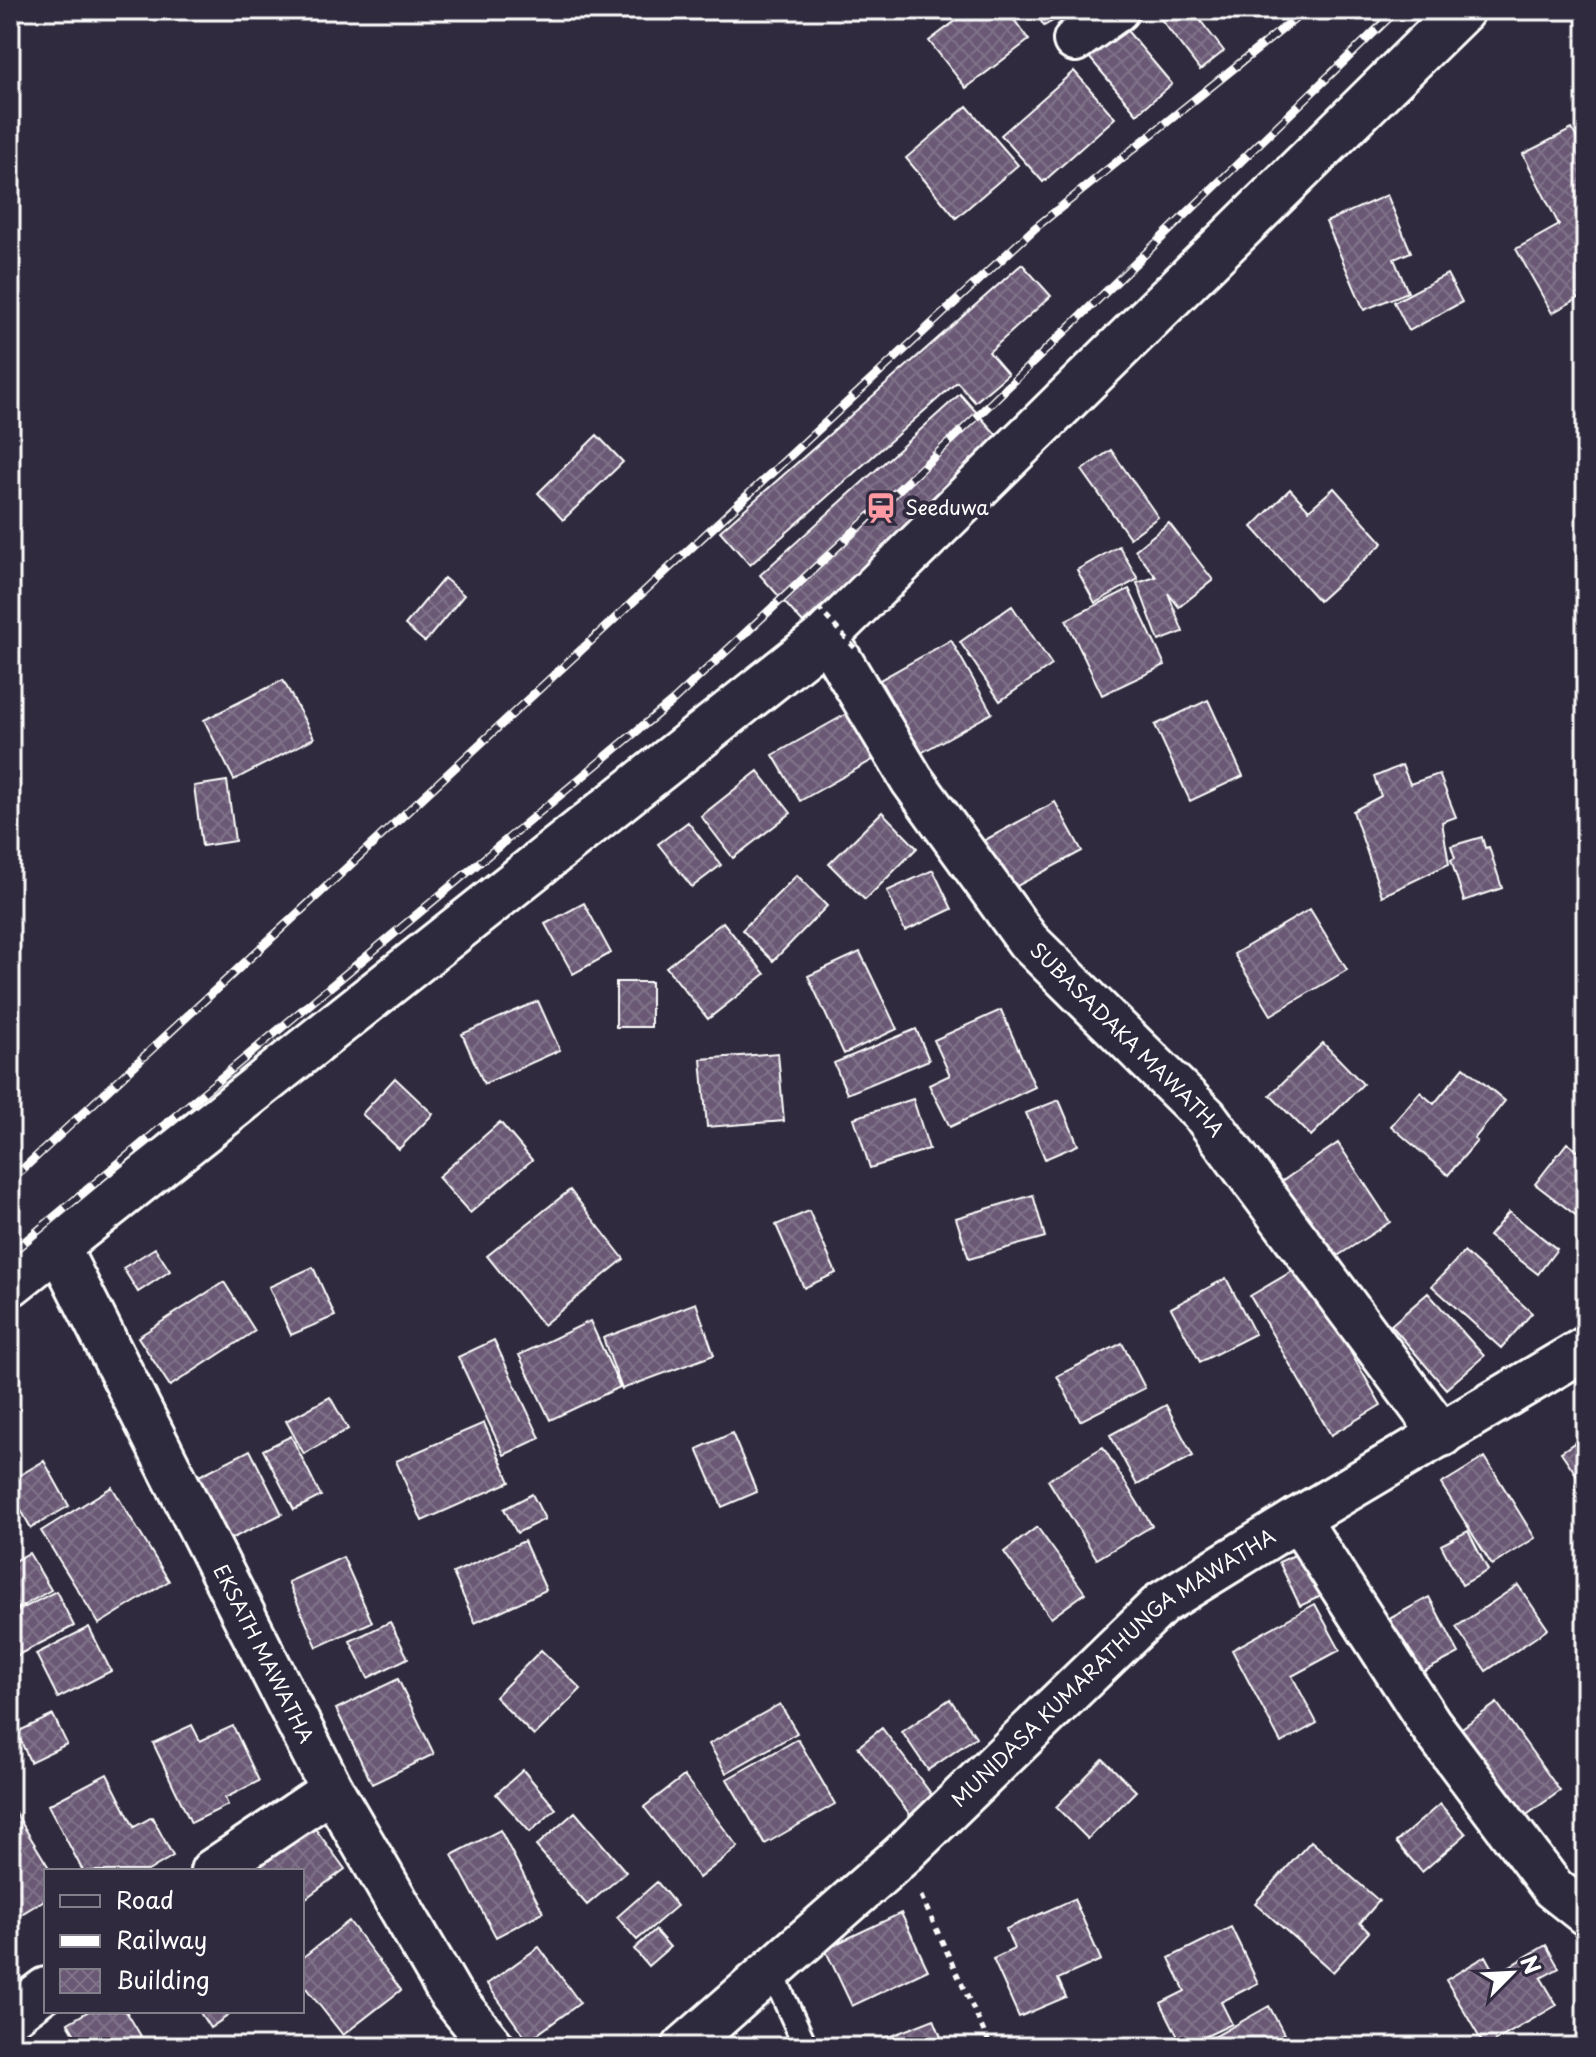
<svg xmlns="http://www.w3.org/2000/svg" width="1596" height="2057" font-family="'Playpen Sans',sans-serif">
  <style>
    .building { fill: url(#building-cross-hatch); stroke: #fff; stroke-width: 2 }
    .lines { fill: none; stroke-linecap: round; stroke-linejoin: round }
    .lane-casing { stroke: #fff; stroke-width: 28 }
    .street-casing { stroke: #fff; stroke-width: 48 }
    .secondary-casing { stroke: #fff; stroke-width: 50 }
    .path { stroke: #fff; stroke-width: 5; stroke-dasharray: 6 6; stroke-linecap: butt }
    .lane { stroke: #2f2a3d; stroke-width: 22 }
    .street { stroke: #2f2a3d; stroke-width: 42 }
    .secondary { stroke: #2f2a3d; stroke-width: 44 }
    .rail-casing { stroke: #fff; stroke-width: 9 }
    .rail { stroke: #2f2a3d; stroke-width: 6; stroke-dasharray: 18; stroke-linecap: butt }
    .path-bridge { stroke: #fff; stroke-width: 5; stroke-dasharray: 6 6; stroke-linecap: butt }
    .labels { text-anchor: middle; stroke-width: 8; stroke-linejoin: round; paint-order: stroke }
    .poi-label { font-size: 20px; fill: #fff; stroke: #2f2a3d; text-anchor: start }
    .street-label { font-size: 20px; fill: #fff; stroke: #2f2a3d }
  </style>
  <defs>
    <pattern id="building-cross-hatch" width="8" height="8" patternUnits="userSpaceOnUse" patternTransform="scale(2)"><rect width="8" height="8" fill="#6a5974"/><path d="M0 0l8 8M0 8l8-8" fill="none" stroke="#807289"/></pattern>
  </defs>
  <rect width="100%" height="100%" fill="#2f2a3d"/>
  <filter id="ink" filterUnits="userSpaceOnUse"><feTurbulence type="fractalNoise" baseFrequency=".0125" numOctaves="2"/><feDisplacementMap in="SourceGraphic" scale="16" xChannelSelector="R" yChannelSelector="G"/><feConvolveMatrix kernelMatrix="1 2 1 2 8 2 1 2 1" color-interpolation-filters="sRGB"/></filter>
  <g filter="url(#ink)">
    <path class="building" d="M970 10H1007L1029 40 966 88 929 41Z
      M1034 10H1072L1044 26Z
      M1170 10H1192L1224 51 1200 70 1160 18Z
      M1119 21 1172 84 1137 114 1084 51Z
      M1074 71 1115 118 1043 182 1001 135Z
      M967 106 1018 165 956 218 906 158Z
      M1572 129 1586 155V294L1552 313 1516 249 1559 225 1523 154Z
      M1387 195 1411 252 1394 259 1408 292 1364 310 1326 222Z
      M1022 264 1051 296 989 352 1008 374 975 402 957 382 750 565 720 531Z
      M1447 274 1462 302 1409 331 1394 302Z
      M960 394 1003 442 803 623 760 575Z
      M597 435 623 462 563 520 538 493Z
      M1111 450 1158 517 1130 538 1082 470Z
      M1334 488 1383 543 1319 601 1252 527 1290 489 1309 510Z
      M1169 523 1213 580 1179 607 1168 593 1183 632 1159 641 1137 583 1156 577 1135 550Z
      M1119 546 1138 579 1095 603 1077 570Z
      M444 578 464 595 425 642 405 625Z
      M1129 589 1165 665 1102 695 1066 620Z
      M1012 606 1052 665 1000 701 960 642Z
      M951 640 992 713 921 753 880 680Z
      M283 680 314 738 234 780 204 720Z
      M1208 700 1243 776 1190 801 1155 725Z
      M857 708 883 754 800 801 773 755Z
      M1402 765 1410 784 1439 774 1456 817 1442 822 1449 864 1382 896 1353 811 1381 796 1374 777Z
      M758 771 791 813 733 858 701 816Z
      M227 781 235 841 202 846 194 786Z
      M1055 802 1082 851 1002 894 976 845Z
      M882 812 917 848 865 900 829 864Z
      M688 822 721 865 692 887 658 844Z
      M1482 837 1485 848 1489 847 1502 888 1464 901 1451 860 1455 858 1451 846Z
      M933 870 952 909 905 931 887 891Z
      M797 875 827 906 773 961 742 930Z
      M584 903 611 953 573 974 545 924Z
      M1310 909 1347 970 1271 1015 1234 954Z
      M723 922 765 974 708 1019 666 967Z
      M860 952 897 1029 844 1054 808 976Z
      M616 982H651V1027H616Z
      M538 1001 560 1050 484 1084 462 1034Z
      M1001 1010 1035 1087 950 1127 929 1085 950 1075 934 1040Z
      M916 1029 929 1060 847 1094 834 1063Z
      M1323 1043 1363 1084 1311 1136 1270 1095Z
      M778 1053 784 1121 707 1127 701 1059Z
      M1464 1067 1505 1101 1474 1139 1477 1141 1448 1175 1391 1126 1420 1092 1434 1104Z
      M395 1078 433 1114 399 1149 362 1114Z
      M913 1099 929 1149 870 1168 854 1118Z
      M1059 1100 1078 1145 1045 1159 1026 1113Z
      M500 1122 532 1160 470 1213 438 1177Z
      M1338 1143 1390 1222 1333 1259 1281 1182Z
      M1567 1143 1586 1157V1223L1535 1184Z
      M570 1190 624 1259 543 1325 487 1256Z
      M1033 1195 1045 1237 969 1259 956 1218Z
      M809 1211 836 1273 804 1288 776 1225Z
      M1509 1212 1557 1249 1538 1274 1489 1236Z
      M155 1248 170 1271 138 1292 123 1268Z
      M1464 1252 1532 1313 1501 1348 1432 1286Z
      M1301 1266 1381 1405 1331 1435 1250 1296Z
      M313 1267 335 1316 291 1335 269 1287Z
      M1226 1278 1255 1334 1200 1362 1171 1308Z
      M224 1282 255 1331 170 1386 138 1337Z
      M1428 1293 1484 1356 1446 1389 1391 1325Z
      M696 1303 714 1355 622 1389 603 1338Z
      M590 1321 620 1387 550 1420 519 1355Z
      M494 1340 540 1438 504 1455 458 1357Z
      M1122 1343 1145 1388 1080 1421 1057 1376Z
      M330 1397 348 1429 304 1454 286 1421Z
      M1166 1405 1193 1456 1137 1485 1110 1435Z
      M484 1423 510 1482 422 1521 396 1461Z
      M732 1433 757 1492 722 1507 697 1449Z
      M1586 1435V1489L1561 1452Z
      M291 1436 321 1496 294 1510 263 1450Z
      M1103 1447 1152 1526 1097 1559 1048 1480Z
      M250 1450 282 1514 231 1539 199 1476Z
      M1485 1457 1535 1538 1492 1565 1441 1484Z
      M44 1461 69 1506 31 1528 10 1490V1481Z
      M112 1487 169 1581 99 1624 41 1531Z
      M532 1494 545 1519 517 1533 504 1509Z
      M1037 1527 1085 1593 1051 1618 1004 1552Z
      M1468 1531 1488 1570 1462 1585 1441 1545Z
      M524 1541 546 1590 475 1623 453 1573Z
      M1314 1546 1334 1590 1300 1606 1279 1562Z
      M29 1553 51 1590 10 1613V1563Z
      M343 1557 372 1622 317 1647 288 1582Z
      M1518 1585 1548 1629 1486 1671 1456 1627Z
      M56 1591 74 1626 10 1659V1615Z
      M1429 1597 1459 1653 1412 1678 1382 1623Z
      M1315 1604 1340 1650 1292 1676 1317 1723 1281 1743 1232 1650Z
      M390 1622 408 1658 368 1678 350 1641Z
      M89 1627 111 1671 58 1698 36 1654Z
      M541 1650 581 1689 534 1736 495 1697Z
      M398 1679 434 1754 372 1784 336 1709Z
      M950 1699 976 1737 928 1770 902 1732Z
      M1497 1703 1560 1791 1514 1824 1452 1735Z
      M780 1704 797 1733 726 1773 709 1744Z
      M53 1715 67 1744 30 1762 17 1732Z
      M192 1725 200 1741 233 1726 259 1781 225 1798 228 1805 191 1823 153 1743Z
      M882 1728 938 1803 915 1821 858 1747Z
      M798 1739 835 1804 765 1844 727 1779Z
      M1103 1759 1136 1791 1088 1839 1056 1807Z
      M523 1770 556 1809 530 1832 496 1794Z
      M107 1774 134 1827 152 1817 173 1856 148 1871H83L48 1805Z
      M684 1776 738 1847 699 1878 644 1807Z
      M10 1804 51 1871H46V1899L10 1921Z
      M1440 1804 1466 1834 1422 1872 1396 1842Z
      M575 1812 626 1872 587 1905 536 1846Z
      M314 1827 345 1869 302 1901V1871H254Z
      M500 1830 543 1912 496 1937 452 1855Z
      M1311 1841 1379 1901 1360 1923 1369 1932 1333 1972 1255 1903Z
      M657 1882 677 1906 637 1940 617 1917Z
      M1074 1899 1101 1960 1058 1979 1066 1997 1019 2017 993 1959 1014 1949 1006 1929Z
      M901 1913 928 1970 852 2006 825 1949Z
      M349 1921 401 1990 343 2035 302 1983V1958Z
      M1231 1927 1258 1983 1221 2002 1232 2024 1183 2047 1161 2003 1185 1991 1169 1958Z
      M655 1930 670 1947 648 1966 634 1949Z
      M1546 1945 1559 1968 1541 1978 1557 2005 1485 2047 1446 1980 1486 1956 1496 1974Z
      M539 1947 580 2003 528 2041 487 1984Z
      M1269 2006 1284 2034 1261 2047H1213L1209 2040Z
      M89 2011H126L141 2036 121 2047H82L68 2023Z
      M199 2011H235L210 2028Z
      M934 2019 945 2047H863Z"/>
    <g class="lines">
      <defs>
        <path id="lane" d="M771 1970 806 2047"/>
        <g id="street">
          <path d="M1075 40 1117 10"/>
          <path id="s1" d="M826 636 912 780 1028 941 1206 1117 1442 1435"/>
          <path id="s2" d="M57 1245 332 1790 451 1995 493 2047"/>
          <path d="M1298 1519 1430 1724 1553 1888 1586 1914"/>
          <path d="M212 1871 332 1790"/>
          <path d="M10 2016 46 1989"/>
          <path id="s3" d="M684 2047 902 1855 1162 1603 1298 1519 1586 1348"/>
        </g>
        <path id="secondary" d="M10 1284 826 636 1462 10"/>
      </defs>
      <use href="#lane" class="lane-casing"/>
      <use href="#street" class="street-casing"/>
      <use href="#secondary" class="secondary-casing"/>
      <path class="path" d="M921 1896 991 2047"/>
      <use href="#lane" class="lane"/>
      <use href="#street" class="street"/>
      <use href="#secondary" class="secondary"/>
      <defs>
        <path id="rail" d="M10 1181 1035 228 1306 10
          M10 1254 674 700 989 405 1397 10"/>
      </defs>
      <use href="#rail" class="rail-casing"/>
      <use href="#rail" class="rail"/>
      <path class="path-bridge" d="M818 608 855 648"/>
    </g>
  </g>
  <defs>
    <symbol id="station-bare" viewBox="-9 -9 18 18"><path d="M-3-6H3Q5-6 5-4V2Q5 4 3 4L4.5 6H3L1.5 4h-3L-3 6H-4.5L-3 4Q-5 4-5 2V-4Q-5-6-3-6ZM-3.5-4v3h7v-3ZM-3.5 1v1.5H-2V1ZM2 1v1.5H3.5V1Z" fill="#ff9aa2" stroke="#2f2a3d" stroke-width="2.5" paint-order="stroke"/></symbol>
  </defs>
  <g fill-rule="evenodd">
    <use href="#station-bare" x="859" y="486" width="44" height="44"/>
  </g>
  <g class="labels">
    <g class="poi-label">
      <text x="905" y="515">Seeduwa</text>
    </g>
    <g class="street-label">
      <text dy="7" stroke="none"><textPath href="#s1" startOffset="506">SUBASADAKA MAWATHA</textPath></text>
      <text dy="7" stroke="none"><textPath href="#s2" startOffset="458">EKSATH MAWATHA</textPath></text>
      <text dy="7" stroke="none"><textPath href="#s3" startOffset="574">MUNIDASA KUMARATHUNGA MAWATHA</textPath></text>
    </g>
  </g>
  <rect width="1596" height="2057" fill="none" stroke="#2f2a3d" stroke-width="40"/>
  <rect x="20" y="20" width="1556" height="2017" fill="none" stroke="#fff" stroke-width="3" filter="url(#ink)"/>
  <rect x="44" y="1869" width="260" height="144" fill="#2f2a3d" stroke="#827f8b" stroke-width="2"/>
  <rect x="60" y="1895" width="40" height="12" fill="#2f2a3d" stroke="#827f8b" stroke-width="2"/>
  <text x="116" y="1909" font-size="24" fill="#ffffff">Road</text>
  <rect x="60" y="1935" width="40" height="12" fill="#ffffff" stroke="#827f8b" stroke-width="2"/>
  <text x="116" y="1949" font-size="24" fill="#ffffff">Railway</text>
  <rect x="60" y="1969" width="40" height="24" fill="url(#building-cross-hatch)" stroke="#827f8b" stroke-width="2"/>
  <text x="116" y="1989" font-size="24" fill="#ffffff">Building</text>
  <g transform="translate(1512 1973) rotate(66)" stroke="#2f2a3d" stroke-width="6" paint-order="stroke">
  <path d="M0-6L14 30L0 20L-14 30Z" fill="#ffffff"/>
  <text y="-12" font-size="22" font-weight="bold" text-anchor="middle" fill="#ffffff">N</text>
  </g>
</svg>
